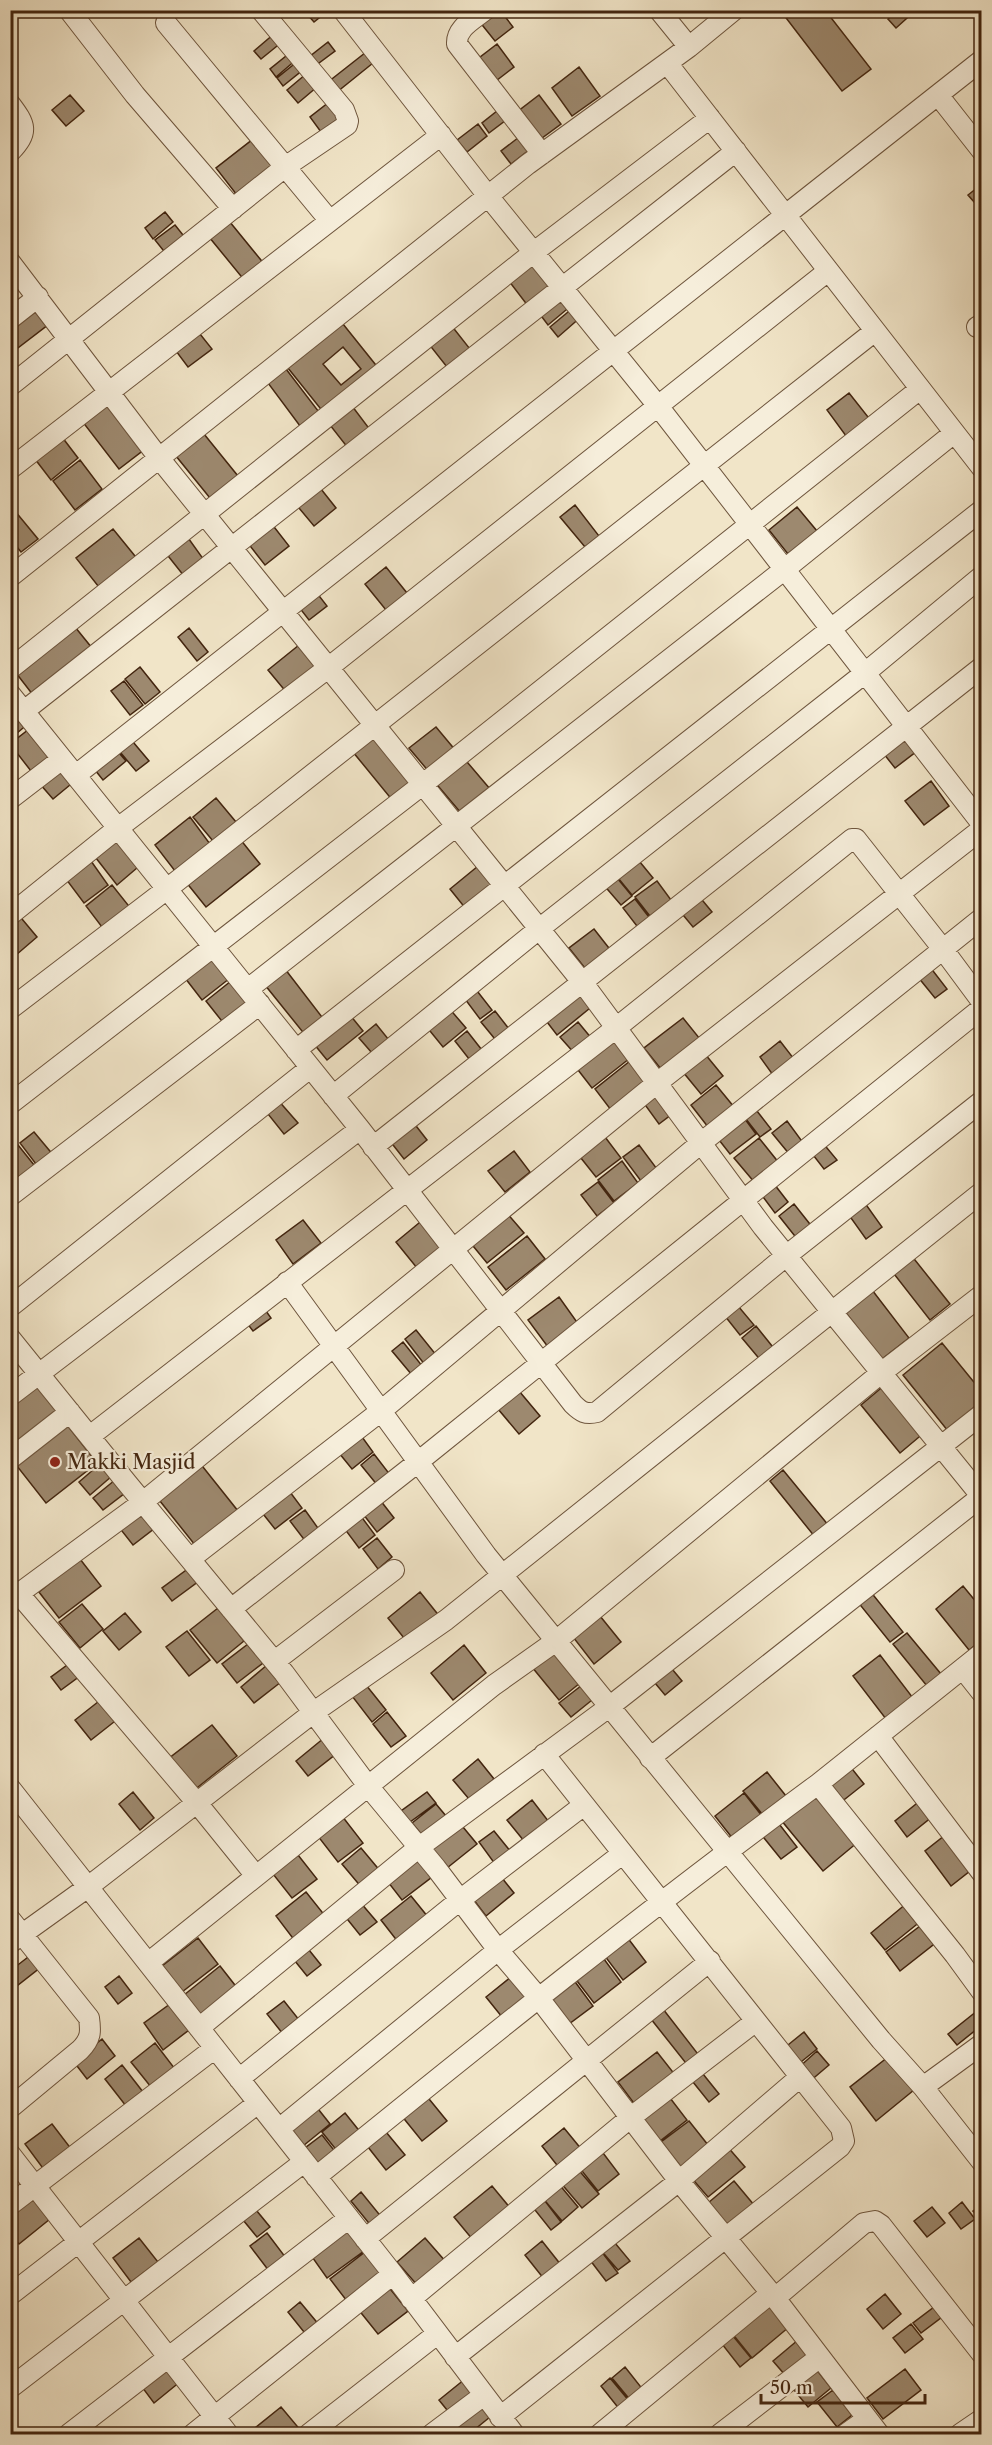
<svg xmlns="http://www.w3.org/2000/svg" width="992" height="2445" font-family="'Libre Caslon Text',serif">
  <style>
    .building { fill: #9d896f; stroke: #43250f; stroke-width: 1.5; fill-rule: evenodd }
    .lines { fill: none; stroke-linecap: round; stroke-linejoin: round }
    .street-casing { stroke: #6e553d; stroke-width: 22 }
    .street { stroke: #f6eedb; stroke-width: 20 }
    .poi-dot { fill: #8f2418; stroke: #f6eedb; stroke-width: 2 }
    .labels { text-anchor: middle; stroke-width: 4.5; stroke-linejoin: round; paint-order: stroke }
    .poi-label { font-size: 20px; fill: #43250f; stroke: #f6eedb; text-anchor: start }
  </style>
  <rect width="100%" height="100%" fill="#f1e5c8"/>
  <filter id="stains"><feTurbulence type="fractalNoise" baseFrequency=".00333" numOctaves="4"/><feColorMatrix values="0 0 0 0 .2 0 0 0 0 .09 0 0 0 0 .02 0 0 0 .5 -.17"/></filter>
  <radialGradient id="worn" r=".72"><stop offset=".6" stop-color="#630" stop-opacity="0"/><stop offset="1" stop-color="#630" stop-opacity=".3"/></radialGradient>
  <path class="building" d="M309 10H329L314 22 306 13Z
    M492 10H500L513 27 495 41 479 21Z
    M780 10H825L871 69 842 91Z
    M899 10H916L896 28 888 19Z
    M275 33 282 42 261 59 254 51Z
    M328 42 335 51 315 66 309 57Z
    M497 44 514 67 492 84 475 61Z
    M370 49 378 59 337 92 328 82Z
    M291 52 297 59 276 77 270 69Z
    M298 61 304 69 283 86 277 78Z
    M579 67 600 96 572 116 552 88Z
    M306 74 317 87 298 103 287 90Z
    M70 95 84 111 66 126 52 110Z
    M539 95 561 124 538 141 517 112Z
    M333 99 344 114 321 132 310 117Z
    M502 107 510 117 489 133 482 123Z
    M478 124 487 136 467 152 457 140Z
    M523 134 533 147 511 164 501 151Z
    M257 136 281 167 240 199 216 168Z
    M982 184V211L968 195Z
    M165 212 173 222 153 239 145 228Z
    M225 216 265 265 245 281 205 232Z
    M175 225 187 240 167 255 155 240Z
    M533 257 555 285 528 306 506 277Z
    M563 293 572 305 548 325 539 313Z
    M38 302 53 321 10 354V323Z
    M574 307 582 316 558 337 550 327Z
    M343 324 379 369 324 413 288 368ZM343 347 361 369 341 385 323 364Z
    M451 325 470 349 447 367 428 343Z
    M196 329 212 349 188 367 173 347Z
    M286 369 322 416 303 430 268 383Z
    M849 393 872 422 849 440 827 410Z
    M108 401 145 449 119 469 82 421Z
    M349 402 371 431 348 448 326 420Z
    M204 434 242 481 214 503 176 456Z
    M62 437 78 458 51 480 35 459Z
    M80 460 102 489 75 510 53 481Z
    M317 484 336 508 314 526 294 502Z
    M10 505 38 539 21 552 10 538Z
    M575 505 599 536 585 547 560 517Z
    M797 507 817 531 788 554 769 530Z
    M271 523 289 546 265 565 247 542Z
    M113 529 139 561 102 591 76 558Z
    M186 535 204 560 184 576 165 552Z
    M386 567 407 593 386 610 365 584Z
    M313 588 327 606 309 620 295 602Z
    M71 622 92 648 33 695 13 669Z
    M189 628 208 652 197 661 178 637Z
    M304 641 323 664 287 693 268 670Z
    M140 667 160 692 145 704 125 679Z
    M124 681 143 705 130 715 111 691Z
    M19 711 29 723 10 739V718Z
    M33 726 55 752 31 771 10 744Z
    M436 727 456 751 430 773 409 748Z
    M906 729 921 748 895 768 880 749Z
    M378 732 417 781 393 801 353 752Z
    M128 736 149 761 136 771 115 746Z
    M114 747 126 761 103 780 91 765Z
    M462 756 490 789 461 813 433 780Z
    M63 765 76 780 53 799 40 784Z
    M931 781 949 806 924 825 905 801Z
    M216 798 236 822 213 841 193 817Z
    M190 817 210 844 175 871 155 845Z
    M123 836 144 862 117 885 96 858Z
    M240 839 260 864 206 907 186 882Z
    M635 856 653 878 632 895 614 873Z
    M91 861 108 885 84 903 66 879Z
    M483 862 499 881 466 909 450 889Z
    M613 873 632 896 621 905 602 883Z
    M657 881 674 904 653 920 635 897Z
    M112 885 132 910 105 931 86 906Z
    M698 895 712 912 693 927 679 910Z
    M635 899 652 921 640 930 623 908Z
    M17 913 37 937 16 955 10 948V919Z
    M594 929 612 952 588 972 569 948Z
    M213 949 234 975 202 1000 182 974Z
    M930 967 947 989 935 998 918 977Z
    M285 969 325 1021 306 1036 265 985Z
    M236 977 255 1001 225 1025 206 1001Z
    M474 987 492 1010 480 1019 462 995Z
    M582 987 595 1004 557 1035 544 1018Z
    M448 1007 466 1028 443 1047 426 1026Z
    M495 1011 513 1034 499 1044 481 1022Z
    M350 1015 363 1031 327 1060 314 1044Z
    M683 1018 700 1039 661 1069 644 1048Z
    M578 1022 592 1039 575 1054 560 1037Z
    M376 1024 389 1040 372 1053 359 1038Z
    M467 1031 485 1054 473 1064 455 1041Z
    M616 1033 634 1055 592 1088 575 1066Z
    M780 1041 794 1059 773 1075 760 1057Z
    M705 1054 723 1076 701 1094 683 1072Z
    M635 1057 651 1078 611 1110 595 1089Z
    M716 1085 734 1107 708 1127 691 1105Z
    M659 1089 676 1111 659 1124 643 1102Z
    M277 1099 298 1123 284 1134 264 1109Z
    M753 1106 771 1129 760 1137 742 1114Z
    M742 1115 756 1134 730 1154 716 1136Z
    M787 1121 804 1144 790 1155 772 1133Z
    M413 1122 427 1140 404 1159 390 1141Z
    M34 1132 54 1156 39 1168 20 1143Z
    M602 1133 621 1158 596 1177 577 1153Z
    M759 1138 779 1163 755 1183 734 1158Z
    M822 1142 837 1160 824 1169 810 1151Z
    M18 1145 38 1170 19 1185 10 1175V1151Z
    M639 1145 657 1169 641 1181 623 1157Z
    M514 1151 530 1172 505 1192 488 1171Z
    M622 1161 638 1183 614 1201 598 1180Z
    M771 1180 788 1202 775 1213 758 1190Z
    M598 1182 614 1203 597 1216 581 1195Z
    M862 1199 882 1227 866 1239 846 1211Z
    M794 1204 813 1228 798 1240 779 1216Z
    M505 1211 524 1233 487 1263 469 1241Z
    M425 1218 446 1243 417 1268 396 1242Z
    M303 1220 321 1243 293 1264 276 1240Z
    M527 1236 545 1259 506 1290 488 1267Z
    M911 1255 950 1304 930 1320 891 1270Z
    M869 1286 909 1338 882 1359 842 1308Z
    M559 1297 579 1325 548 1347 528 1320Z
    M733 1300 754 1325 740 1335 721 1311Z
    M261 1304 271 1318 253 1331 243 1318Z
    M756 1326 776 1351 762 1362 742 1338Z
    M416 1330 437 1356 425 1365 405 1339Z
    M403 1342 423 1367 412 1375 392 1351Z
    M942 1343 982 1392V1404L948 1431 903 1375Z
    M35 1379 61 1411 19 1444 10 1434V1398Z
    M886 1384 925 1432 900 1453 861 1405Z
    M514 1385 540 1416 519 1434 493 1403Z
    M64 1421 97 1463 46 1503 13 1461Z
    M357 1430 373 1452 352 1469 335 1448Z
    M374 1454 391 1476 378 1486 361 1465Z
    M199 1462 238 1511 195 1545 156 1496Z
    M101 1463 112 1476 90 1495 79 1482Z
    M783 1470 829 1526 815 1537 770 1481Z
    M115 1480 125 1493 103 1510 93 1498Z
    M287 1488 302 1508 275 1529 260 1510Z
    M377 1496 394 1518 377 1532 360 1510Z
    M140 1509 155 1528 133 1545 118 1526Z
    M305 1510 320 1531 306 1542 290 1521Z
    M360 1515 375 1535 359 1548 344 1528Z
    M377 1538 392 1557 378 1569 363 1549Z
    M80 1559 101 1586 59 1618 39 1592Z
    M189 1568 199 1581 172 1601 162 1588Z
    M963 1586 982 1609V1640L969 1650 936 1609Z
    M870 1591 903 1632 890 1642 857 1601Z
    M420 1592 440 1617 408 1643 388 1618Z
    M82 1604 103 1629 80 1648 59 1622Z
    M218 1608 244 1641 217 1663 190 1630Z
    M125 1613 141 1632 119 1650 103 1631Z
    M600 1616 621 1642 594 1664 573 1637Z
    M187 1631 210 1660 189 1676 166 1647Z
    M907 1633 941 1674 927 1686 893 1644Z
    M248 1644 263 1663 237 1683 222 1664Z
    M464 1645 486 1673 453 1700 431 1673Z
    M557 1646 585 1679 559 1700 532 1667Z
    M880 1655 913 1698 886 1719 853 1676Z
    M74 1660 84 1673 61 1690 51 1677Z
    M667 1663 682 1681 665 1695 650 1677Z
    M267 1665 281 1682 254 1703 241 1687Z
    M586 1682 597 1696 571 1717 559 1703Z
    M366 1685 386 1710 372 1722 352 1696Z
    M103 1698 119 1718 91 1740 75 1720Z
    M387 1712 406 1736 391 1747 373 1724Z
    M212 1725 237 1756 193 1791 168 1759Z
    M324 1738 336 1754 308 1776 296 1761Z
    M478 1759 494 1779 469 1799 453 1780Z
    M849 1765 864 1784 840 1803 825 1784Z
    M767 1772 786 1796 763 1815 743 1791Z
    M816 1791 858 1842 823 1871 781 1820Z
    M133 1792 154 1818 140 1830 119 1804Z
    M427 1792 436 1803 410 1822 401 1811Z
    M744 1793 762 1816 733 1839 715 1816Z
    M532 1800 549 1822 524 1841 507 1820Z
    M921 1800 933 1816 907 1837 895 1821Z
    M436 1804 446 1816 422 1835 412 1823Z
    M342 1816 363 1843 338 1862 317 1835Z
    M776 1820 797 1847 781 1859 760 1833Z
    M458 1821 477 1844 447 1868 429 1844Z
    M494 1831 511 1852 495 1864 479 1842Z
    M949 1832 975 1867 951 1886 925 1851Z
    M361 1848 381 1872 362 1888 342 1864Z
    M298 1855 317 1879 292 1898 273 1874Z
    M418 1859 432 1877 402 1900 388 1882Z
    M498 1873 514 1893 486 1916 470 1895Z
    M306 1892 326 1917 295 1941 276 1916Z
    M411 1896 428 1917 398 1942 381 1920Z
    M360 1902 377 1922 360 1935 344 1915Z
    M907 1903 921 1921 885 1950 871 1933Z
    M924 1923 938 1941 900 1971 886 1952Z
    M627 1937 646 1962 623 1980 604 1955Z
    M198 1938 218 1964 182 1992 162 1966Z
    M305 1945 321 1965 307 1976 291 1956Z
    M32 1954 41 1967 13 1989 10 1986V1971Z
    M601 1955 621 1982 594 2003 574 1977Z
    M220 1966 238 1989 202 2018 184 1995Z
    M119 1976 132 1993 118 2004 105 1987Z
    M511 1977 527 1997 502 2017 486 1997Z
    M573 1979 593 2006 569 2024 549 1998Z
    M284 2001 300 2021 283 2034 267 2014Z
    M170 2004 189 2030 163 2050 144 2023Z
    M982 2007V2025L957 2045 948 2034Z
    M663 2009 701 2058 689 2067 651 2019Z
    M804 2032 817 2049 796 2066 783 2049Z
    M102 2039 115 2056 87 2079 74 2062Z
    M155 2043 175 2069 151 2087 131 2062Z
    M817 2051 829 2065 809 2082 797 2069Z
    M657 2052 676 2076 636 2106 618 2082Z
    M888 2057 914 2090 876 2121 850 2087Z
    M122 2065 143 2092 126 2106 105 2079Z
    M699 2069 719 2094 709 2102 689 2077Z
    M425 2094 447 2121 422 2141 401 2115Z
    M667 2094 687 2120 660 2141 640 2115Z
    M315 2105 330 2124 303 2146 288 2127Z
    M345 2113 361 2133 338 2152 322 2132Z
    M689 2121 708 2145 681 2167 661 2142Z
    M52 2124 72 2150 45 2171 25 2144Z
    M564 2128 582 2150 560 2169 542 2146Z
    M386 2132 405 2155 386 2170 368 2147Z
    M322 2135 337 2154 320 2167 305 2148Z
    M726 2145 745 2167 708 2197 689 2175Z
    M600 2149 619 2174 598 2191 578 2166Z
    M577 2168 599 2194 582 2208 560 2182Z
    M734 2181 754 2205 727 2226 708 2203Z
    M558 2183 578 2207 562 2221 541 2196Z
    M492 2186 511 2209 473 2240 454 2217Z
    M36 2192 55 2215 19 2244 10 2234V2212Z
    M361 2192 383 2219 372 2227 351 2201Z
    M542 2197 561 2222 551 2230 531 2205Z
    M962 2202 975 2219 961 2229 949 2213Z
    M982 2204V2221L973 2211Z
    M252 2205 270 2227 257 2237 239 2215Z
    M932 2207 945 2223 927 2237 914 2221Z
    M346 2227 364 2251 327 2278 310 2254Z
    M267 2233 286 2258 269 2271 250 2246Z
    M610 2237 630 2261 618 2270 598 2247Z
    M139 2238 158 2262 131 2282 113 2258Z
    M425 2238 446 2262 418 2286 397 2262Z
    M542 2241 561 2265 544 2279 525 2255Z
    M601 2251 618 2273 606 2281 590 2260Z
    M365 2252 385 2278 350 2305 330 2279Z
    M387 2285 408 2311 378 2334 358 2309Z
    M885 2294 901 2314 883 2329 867 2309Z
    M300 2302 320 2326 308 2337 288 2312Z
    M768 2302 789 2327 752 2358 731 2332Z
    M938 2304 946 2314 921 2333 913 2323Z
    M911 2324 923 2339 905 2353 893 2338Z
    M733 2336 751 2358 740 2367 722 2344Z
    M798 2340 810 2354 785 2375 773 2361Z
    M813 2365 831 2388 808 2407 789 2384Z
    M168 2366 181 2381 154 2403 142 2387Z
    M625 2367 644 2391 631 2401 612 2378Z
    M905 2369 921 2390 883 2419 867 2398Z
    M610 2378 630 2402 620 2410 601 2386Z
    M465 2379 477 2394 451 2415 439 2400Z
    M833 2390 852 2415 837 2427 817 2402Z
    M480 2405 490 2417 469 2434H457L452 2428Z
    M281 2407 302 2432 299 2434H251L250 2432Z"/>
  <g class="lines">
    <defs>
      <path id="street" d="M69 10 135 95 233 209
        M343 10 488 196 658 406 982 824
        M485 10C473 20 456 28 457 44L542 154
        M659 10 689 47 667 63 982 468
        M166 23 330 221
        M689 47 734 10
        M938 95 982 151
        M10 104C26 125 29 132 10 152
        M10 262 159 458 583 983 763 1227 982 1497
        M10 319 38 297
        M977 327 982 324
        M10 386 285 167 347 125 348 121 344 110 261 10
        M10 469 441 135
        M10 577 528 164 667 63
        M10 669 534 252 710 118
        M10 694 360 1129 573 1404C581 1412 586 1415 597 1412L786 1256 982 1101
        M24 711 736 151
        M76 775C376 535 681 301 982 60
        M10 799 62 759
        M10 915 118 828 328 668 828 271
        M248 989 785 569 954 433
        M10 1009 167 889 875 331
        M296 1050 982 510
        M333 1096 539 929 865 673 982 576
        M10 1104 422 785 920 389
        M373 1147 982 667
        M10 1196 260 1004
        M287 1282 486 1555 881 2040 923 2087 982 2162
        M10 1307 310 1068
        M10 1338 127 1483 284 1673 368 1786 436 1868 498 1950 538 1997 679 2181 775 2298 879 2434
        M10 1396 360 1129
        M90 1436 616 1028 852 839H856L942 948 982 1002
        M10 1459 70 1412
        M190 1559 381 1411 701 1143 982 918
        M19 1594 197 1803 256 1876
        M10 1600 143 1502 657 1083 982 829
        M231 1609 418 1462 982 1008
        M275 1661 394 1570
        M963 1669 982 1693
        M878 1736 982 1873
        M650 1758 982 1496
        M818 1784 982 1653
        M10 1788 393 2274 514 2434
        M10 1919 89 2018C91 2032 91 2039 80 2050L10 2108
        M10 1943 88 1887 314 1712 446 1620 982 1192
        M148 1963 494 1685 556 1641 881 1373 982 1295
        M199 2028 418 1848 609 1707 982 1414
        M239 2079 460 1900 584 1805
        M923 2087 982 2044
        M279 2129 498 1950 622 1854
        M10 2154 228 2434
        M316 2177C481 2043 647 1910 818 1784L955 1955 982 1992
        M10 2205 215 2048
        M365 2239 710 1961
        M10 2295 258 2103
        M775 2298 864 2223 875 2221 881 2225 982 2354
        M411 2299 630 2118 756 2021
        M455 2357 679 2181 800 2077
        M10 2388 304 2162
        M500 2417 840 2147 844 2141 841 2128 544 1754
        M69 2434 349 2218
        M193 2434 393 2274
        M309 2434 437 2334
        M432 2434 484 2395
        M600 2434 771 2293
        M720 2434 820 2357
        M846 2434 867 2419
        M960 2434 982 2419"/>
    </defs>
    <use href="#street" class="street-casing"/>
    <use href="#street" class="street"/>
  </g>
  <circle class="poi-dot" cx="55" cy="1462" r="6"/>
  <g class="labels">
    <g class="poi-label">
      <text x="67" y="1469">Makki Masjid</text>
    </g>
  </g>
  <rect width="992" height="2445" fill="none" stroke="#f1e5c8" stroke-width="36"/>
  <rect x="12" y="12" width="968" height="2421" fill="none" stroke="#43250f" stroke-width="3"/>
  <rect x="18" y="18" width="956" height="2409" fill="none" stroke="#43250f" stroke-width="1.5"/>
  <path d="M761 2394v9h164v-9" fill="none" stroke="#43250f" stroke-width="3"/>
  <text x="770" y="2394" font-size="18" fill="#43250f" stroke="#f6eedb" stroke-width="4.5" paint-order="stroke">50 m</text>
  <rect width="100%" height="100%" filter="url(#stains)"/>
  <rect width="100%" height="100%" fill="url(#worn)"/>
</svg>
